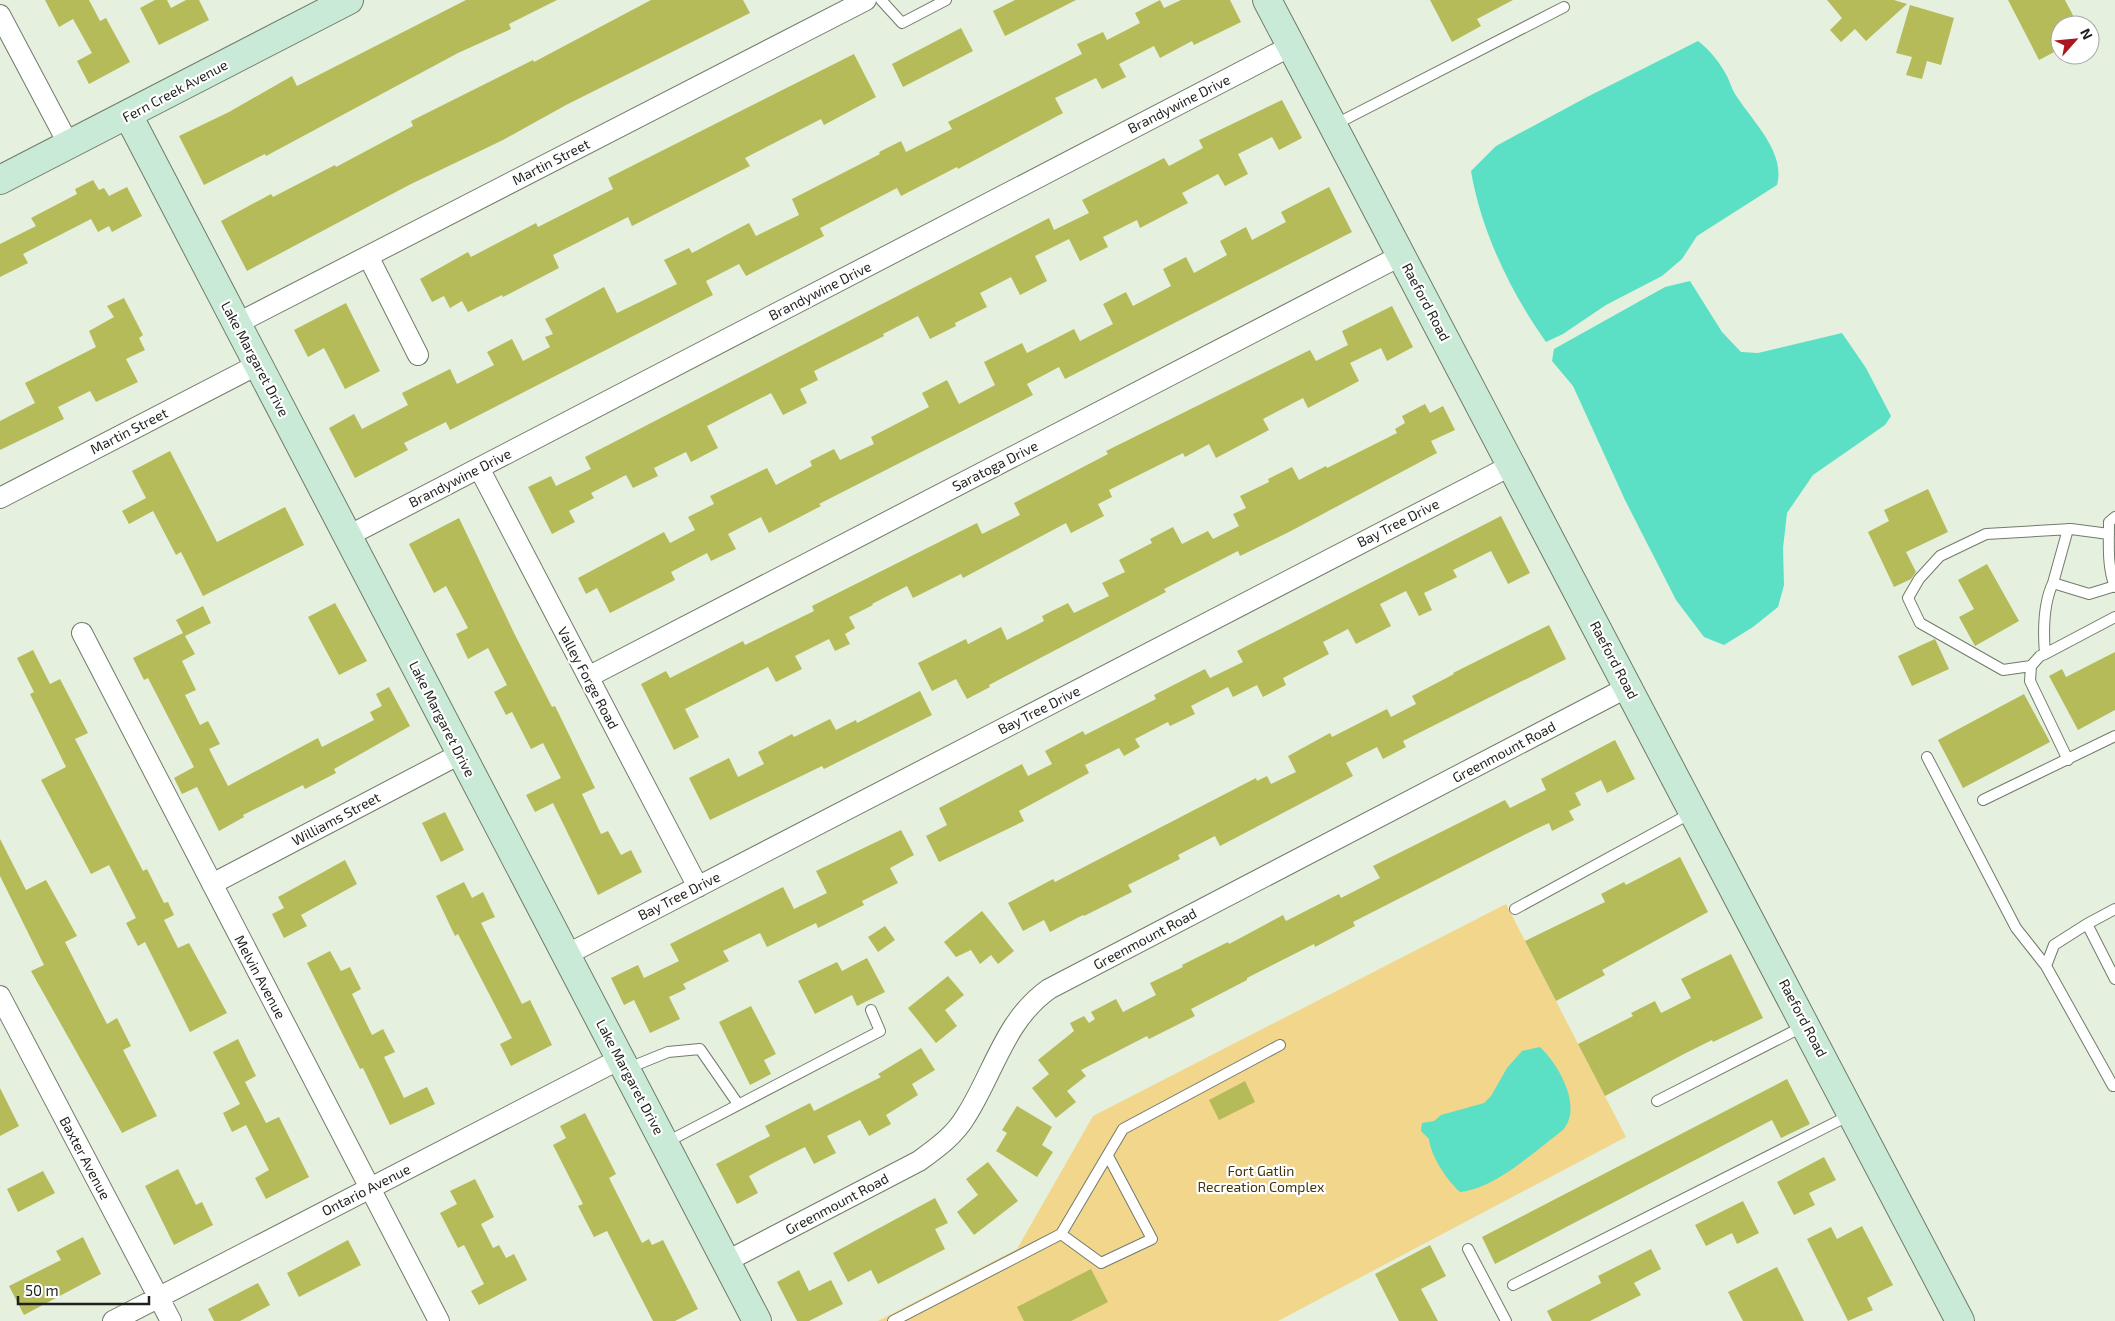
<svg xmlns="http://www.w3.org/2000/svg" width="2115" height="1321" font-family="'Exo 2',sans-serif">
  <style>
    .green { fill: #f1d68c }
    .water { fill: #5be0c5 }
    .building { fill: #b5bb59 }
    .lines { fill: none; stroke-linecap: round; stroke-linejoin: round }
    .lane-casing { stroke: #717b6b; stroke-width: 12 }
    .street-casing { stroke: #717b6b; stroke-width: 22 }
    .secondary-casing { stroke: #717b6b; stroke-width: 30 }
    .lane { stroke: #fff; stroke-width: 10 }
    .street { stroke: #fff; stroke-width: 20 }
    .secondary { stroke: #c9ead7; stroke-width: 28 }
    .labels { text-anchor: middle; stroke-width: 4.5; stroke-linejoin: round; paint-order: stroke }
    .street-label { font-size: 14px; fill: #1e221c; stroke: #fff }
    .park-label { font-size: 14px; fill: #423408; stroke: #fff }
  </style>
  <rect width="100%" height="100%" fill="#e5f1de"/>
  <path class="green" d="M1506 904 1626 1137 1278 1321H878L1017 1249 1093 1116Z"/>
  <path class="water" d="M1698 41C1710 50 1720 63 1727 76 1730 82 1732 89 1735 94 1752 121 1786 152 1777 185L1697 236 1682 259 1662 276 1606 305 1563 334 1546 342C1511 293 1481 231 1471 171L1496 146 1587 97Z
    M1690 281 1722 332 1741 352 1758 353 1842 333 1866 368 1891 416 1885 425 1813 475 1787 513 1783 548 1784 585 1778 607 1753 627 1724 645 1704 637 1676 600 1625 500 1573 386 1552 361 1554 349 1665 287Z
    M1540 1047C1559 1065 1583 1107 1563 1130 1535 1151 1495 1189 1460 1192 1447 1180 1431 1157 1429 1139L1421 1131 1422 1123 1434 1121 1441 1115 1484 1103 1491 1096 1507 1068 1522 1051Z"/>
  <path class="building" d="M45 0H89L100 21 106 18 130 62 89 84 77 61 92 53 73 19 59 27Z
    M155 0H167L171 8 186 0H199L209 20 159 45 140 8Z
    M466 0H557L509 24 511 29 458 53 266 156 265 154 204 185 179 136 229 112 292 76 297 86Z
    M651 0H743L750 13 566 105 503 140 409 185 247 271 221 221 271 194 273 197 335 165 336 167 413 126 411 121 533 60 534 62Z
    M1015 0H1076L1005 36 993 11Z
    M1160 0 1164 8 1181 0H1230L1241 22 1194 45 1192 41 1160 58 1154 46 1119 64 1126 77 1102 89 1096 78 1055 98 1063 113 958 169 957 167 901 196 897 188 820 228 824 236 746 276 739 264 706 281 713 295 450 430 446 422 404 443 408 450 355 478 329 428 354 414 362 429 408 405 402 393 450 369 457 384 494 365 487 352 512 339 523 361 550 347 545 337 553 334 545 319 604 287 617 313 677 284 664 260 689 248 692 253 749 223 756 236 799 215 792 199 880 154 879 152 901 141 906 152 952 129 948 122 1082 54 1077 44 1103 32 1107 40 1140 23 1135 13Z
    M1430 0H1513L1477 19 1481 26 1452 42Z
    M1827 0H1894L1907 4 1866 41 1855 29 1841 42 1830 30 1842 18Z
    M2008 0H2065L2078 25H2060V49L2039 60Z
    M1910 5 1954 18 1941 65 1927 61 1922 79 1906 75 1912 57 1896 53Z
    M961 28 973 51 903 87 892 64Z
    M854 54 876 97 824 125 821 119 745 158 750 166 632 226 628 217 553 255 559 268 503 297 502 295 468 312 462 301 450 308 444 296 432 302 420 279 468 252 471 257 536 223 538 227 613 189 608 178Z
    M1282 100 1302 138 1279 150 1272 137 1238 154 1248 174 1225 186 1218 174 1182 193 1188 203 1140 228 1137 220 1103 237 1108 247 1080 261 1069 239 1035 256 1047 281 1020 295 1011 277 980 293 987 307 955 323 956 326 930 339 918 316 883 334 884 336 814 371 818 380 800 389 807 403 783 415 771 393 707 426 718 448 691 462 686 452 654 468 658 476 633 488 626 475 591 493 594 498 569 511 575 522 552 534 528 487 551 476 556 486 591 469 585 457 1049 218 1054 230 1089 213 1082 200 1164 158 1169 166 1203 148 1199 140Z
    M93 180 99 190 104 188 109 196 127 187 142 216 112 232 109 226 98 232 91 219 23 254 28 263 0 277V244L36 226 31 218 77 194 75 189Z
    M1329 187 1352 232 1065 379 1059 367 1027 384 1033 395 819 504 821 506 769 533 761 517 728 534 736 549 711 561 707 553 671 572 675 580 610 613 597 588 586 594 578 578 664 532 670 543 695 530 688 517 714 504 710 496 767 468 776 485 812 466 810 461 834 449 840 460 874 444 871 437 929 407 922 393 947 380 959 404 995 385 984 362 1022 343 1027 353 1074 329 1080 341 1113 324 1103 304 1126 292 1133 306 1171 286 1163 269 1186 257 1194 273 1227 255 1220 241 1246 227 1252 240 1286 222 1281 212Z
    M124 298 143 335 139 338 145 350 126 359 138 382 96 402 90 391 58 407 64 419 0 450V421L35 403 25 383 96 347 89 331 114 317 107 306Z
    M346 303 380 371 345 389 324 348 308 357 294 330Z
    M1392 306 1413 347 1387 361 1381 348 1350 363 1359 381 1308 408 1303 398 1263 419 1269 430 1216 458 1209 444 1185 457 1183 453 1109 490 1112 497 1098 504 1104 516 1071 533 1066 523 963 578 961 574 913 598 907 586 872 604 873 605 849 617 855 628 845 634 850 644 835 651 829 639 795 656 802 669 776 682 768 667 685 709 699 737 674 750 641 684 666 671 670 678 743 641 745 645 814 611 812 606 977 523 982 534 1020 515 1014 503 1108 454 1106 451 1310 350 1316 361 1348 345 1342 331Z
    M1425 404 1430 413 1443 406 1455 430 1431 441 1437 453 1289 532 1240 556 1238 551 1164 589 1166 592 989 685 990 687 967 699 956 679 932 691 918 663 966 639 968 644 1001 627 1007 640 1044 621 1042 616 1068 603 1074 613 1109 596 1102 583 1125 572 1119 560 1152 543 1150 539 1173 527 1182 544 1208 531 1213 539 1239 526 1233 514 1246 508 1240 496 1269 482 1268 479 1292 467 1299 480 1326 466 1327 468 1397 433 1395 429 1405 423 1402 416Z
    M170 451 217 542 285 507 304 545 203 596 181 552 176 555 153 511 129 524 122 511 146 498 132 471Z
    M1928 489 1948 532 1906 552 1916 572 1911 579 1894 587 1868 532 1889 521 1884 510Z
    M1501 516 1530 573 1508 584 1491 551 1453 570 1457 577 1424 593 1432 610 1419 616 1406 591 1380 604 1391 626 1356 644 1348 629 1323 642 1329 654 1283 678 1286 685 1263 697 1257 685 1233 697 1228 687 1191 706 1195 714 1170 726 1168 722 1135 739 1140 747 1124 756 1119 748 1085 765 1089 773 1019 811 1024 821 939 862 926 836 947 825 939 808 1022 764 1028 776 1052 764 1045 751 1083 731 1085 735 1156 699 1154 695 1205 669 1210 678 1243 662 1237 651Z
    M459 518 515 635 552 707 555 706 595 788 582 794 601 834 608 831 621 855 631 850 642 872 598 895 553 803 535 812 526 795 561 778 543 743 531 749 512 712 506 715 494 692 507 685 488 648 468 659 456 634 468 628 446 586 434 593 409 544Z
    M1987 564 2019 621 1975 646 1959 617 1974 609 1958 580Z
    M335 603 367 661 339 675 308 617Z
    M203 606 211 623 185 636 195 654 182 661 196 690 185 695 200 725 208 721 220 744 209 749 228 786 318 738 322 747 374 720 370 712 382 706 376 694 389 687 410 726 334 769 336 773 305 789 303 785 243 815 244 817 219 831 197 787 182 794 174 778 194 767 148 678 144 680 133 658 183 633 176 620Z
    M1549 625 1566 659 1403 741 1406 747 1383 759 1377 747 1346 763 1353 776 1220 846 1215 836 1178 855 1180 859 1128 885 1132 892 1084 916 1083 915 1050 932 1044 920 1023 931 1008 903 1053 879 1055 882 1256 778 1257 781 1267 776 1271 784 1296 772 1288 756 1330 733 1332 737 1387 709 1391 717 1416 704 1412 696 1454 674 1453 673Z
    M1935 639 1949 669 1912 686 1898 656Z
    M33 650 50 684 60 679 88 733 75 739 143 871 147 869 164 903 168 902 174 915 164 920 178 948 189 943 227 1013 190 1032 145 942 138 946 126 923 136 918 109 865 91 874 41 780 66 767 30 694 34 692 17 658Z
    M2115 652V710L2078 730 2049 676 2062 669 2066 677Z
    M920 691 932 715 824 769 822 766 710 820 689 778 729 758 738 777 764 764 758 752 792 734 794 737 830 719 836 730 856 720 857 723Z
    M2024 694 2050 742 1963 788 1938 740Z
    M1615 740 1635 779 1607 793 1601 780 1575 793 1581 805 1569 811 1574 820 1552 831 1549 823 1536 829 1353 922 1355 926 1315 947 1314 944 1247 978V980L1191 1009 1195 1016 1149 1039 1147 1036 1081 1070 1086 1076 1067 1091 1076 1102 1056 1118 1032 1088 1049 1074 1038 1060 1074 1031 1070 1023 1084 1016 1089 1023 1095 1019 1091 1012 1116 999 1123 1012 1156 995 1150 983 1183 967 1182 965 1228 942 1229 944 1283 915 1286 921 1339 894 1341 898 1380 878 1373 866 1505 800 1510 808 1546 790 1541 779Z
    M445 812 464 850 441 862 422 823Z
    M901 830 914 855 890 868 898 883 862 901 864 905 818 928 816 923 767 947 760 933 723 951 729 961 683 984 686 989 669 997 680 1019 650 1033 634 1000 624 1005 611 978 638 965 644 978 679 961 670 944 783 887 794 909 827 893 816 871Z
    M0 839 26 890 46 880 77 936 65 942 107 1024 117 1018 131 1046 123 1050 157 1116 122 1133 31 971 44 965 0 876Z
    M1680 857 1708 912 1602 970 1605 975 1556 1001 1525 941 1605 902 1601 894 1624 882 1626 885Z
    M345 860 357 884 301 915 307 926 284 938 272 914 284 908 278 897Z
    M464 882 472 898 483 892 495 917 481 923 522 1004 530 1000 552 1045 511 1066 500 1044 512 1038 458 934 455 936 436 896Z
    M982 911 1014 951 998 964 991 955 980 964 971 950 956 957 944 942Z
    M885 926 895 940 878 952 868 937Z
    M330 951 341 971 350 967 361 989 352 994 372 1035 383 1029 395 1052 384 1057 404 1098 427 1087 435 1104 390 1125 363 1068 360 1069 307 963Z
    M1731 954 1763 1018 1713 1042 1712 1040 1684 1054 1605 1096 1578 1044 1633 1016 1631 1013 1655 1001 1661 1013 1691 998 1681 979Z
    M867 958 885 992 857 1006 852 995 815 1014 798 981 837 962 842 971Z
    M948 976 964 995 945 1010 957 1026 936 1043 908 1008Z
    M751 1006 776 1054 764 1060 771 1074 750 1085 719 1022Z
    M238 1039 256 1076 245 1082 266 1123 279 1117 309 1177 266 1199 255 1178 269 1170 246 1125 232 1132 223 1113 240 1104 213 1052Z
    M921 1048 935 1070 912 1084 918 1095 886 1115 891 1124 869 1136 860 1120 827 1136 836 1153 814 1164 805 1147 771 1164 749 1176 758 1193 737 1204 716 1164 770 1136 765 1126 810 1103 814 1111 881 1077 878 1074Z
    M1787 1079 1810 1124 1781 1138 1772 1120 1495 1264 1482 1237Z
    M1245 1081 1255 1102 1219 1120 1209 1100Z
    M0 1088 19 1126 0 1136Z
    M1017 1106 1052 1127 1042 1145 1053 1152 1037 1177 996 1151 1007 1133 1002 1130Z
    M585 1113 616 1174 609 1178 642 1243 649 1239 652 1245 663 1240 698 1309 675 1321H653L607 1231 594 1237 578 1206 583 1204 553 1145 566 1138 560 1126Z
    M1824 1157 1836 1180 1809 1193 1815 1205 1794 1215 1777 1182Z
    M988 1162 1018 1201 974 1235 957 1212 978 1195 966 1179Z
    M178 1169 196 1205 202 1202 213 1225 174 1245 145 1186Z
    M43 1171 55 1193 18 1212 7 1189Z
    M475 1179 494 1217 481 1224 493 1248 499 1245 506 1258 514 1254 527 1280 479 1305 471 1291 484 1284 464 1245 458 1248 440 1213 457 1204 450 1191Z
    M935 1198 948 1223 935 1229 945 1249 878 1284 871 1270 848 1282 833 1253Z
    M1743 1201 1759 1233 1737 1244 1732 1233 1706 1246 1695 1225Z
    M1862 1226 1893 1285 1867 1298 1873 1310 1848 1321 1807 1239 1831 1227 1837 1239Z
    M83 1237 101 1274 24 1315 9 1286 61 1260 56 1251Z
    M348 1240 361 1265 299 1297 287 1273Z
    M1430 1245 1446 1276 1421 1289 1438 1321H1399L1375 1274Z
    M1651 1249 1661 1269 1634 1283 1641 1295 1590 1321H1552L1547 1311 1601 1283 1598 1276Z
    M1777 1267 1804 1321H1743L1728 1292Z
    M1091 1269 1108 1302 1071 1321H1024L1017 1307Z
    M799 1270 809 1291 831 1280 843 1304 809 1321H797L777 1282Z
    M258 1283 270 1305 240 1321H214L208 1309Z"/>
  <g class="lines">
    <defs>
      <path id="lane" d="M881 0 902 23 946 0
        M1334 125 1564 7
        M2115 517 2109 522C2109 544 2107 566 2115 587
        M2053 583 2068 529
        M2045 654 2115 617
        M2031 666 2003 670 1920 623 1908 598 1919 579 1940 556 1986 534 2071 529 2109 534
        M1927 757 2016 928 2046 966
        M2068 760 2030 681 2031 666 2040 656 2045 654C2043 630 2043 604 2053 583L2089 594 2115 586
        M1983 800 2115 736
        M1515 909 1693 812
        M2115 909 2087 924 2115 979
        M2087 924 2054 945 2046 966 2113 1086H2115
        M626 1069 668 1052 700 1049 738 1104
        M1657 1101 1804 1026
        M665 1143 880 1031 871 1010
        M1061 1234 1101 1263 1152 1239 1108 1156
        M1468 1249 1506 1321
        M1513 1285 1850 1115
        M893 1321 1061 1234 1123 1129 1280 1045"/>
      <path id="street" d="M0 15 69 145
        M368 256 418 355
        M236 324 866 0
        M479 468 698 887
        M0 498 257 365
        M348 536 1291 46
        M82 633 439 1321
        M588 677 1402 255
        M212 884 460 754
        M566 955 1512 465
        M0 996 171 1321
        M727 1261 919 1161C937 1148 955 1135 966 1116 994 1072 1005 1020 1049 989L1628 687
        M113 1321 620 1059"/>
      <path id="secondary" d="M1267 0 1960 1321
        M128 115 757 1321
        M0 180 349 0"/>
    </defs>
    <use href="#lane" class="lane-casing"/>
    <use href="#street" class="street-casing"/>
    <use href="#secondary" class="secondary-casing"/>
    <use href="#lane" class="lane"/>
    <use href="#street" class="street"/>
    <use href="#secondary" class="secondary"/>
  </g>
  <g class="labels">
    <g class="street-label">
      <text transform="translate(175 91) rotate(-28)" y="5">Fern Creek Avenue</text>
      <text transform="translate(1179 104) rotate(-27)" y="5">Brandywine Drive</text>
      <text transform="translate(551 162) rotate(-27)" y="5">Martin Street</text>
      <text transform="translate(820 291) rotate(-27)" y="5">Brandywine Drive</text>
      <text transform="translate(1426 302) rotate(62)" y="5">Raeford Road</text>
      <text transform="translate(255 359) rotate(62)" y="5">Lake Margaret Drive</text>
      <text transform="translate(129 431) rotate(-27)" y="5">Martin Street</text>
      <text transform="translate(995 466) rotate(-27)" y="5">Saratoga Drive</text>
      <text transform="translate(460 478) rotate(-27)" y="5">Brandywine Drive</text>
      <text transform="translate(1398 523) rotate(-27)" y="5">Bay Tree Drive</text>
      <text transform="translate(1614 660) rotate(62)" y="5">Raeford Road</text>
      <text transform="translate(588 678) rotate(62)" y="5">Valley Forge Road</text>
      <text transform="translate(1039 710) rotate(-27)" y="5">Bay Tree Drive</text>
      <text transform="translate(442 719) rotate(63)" y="5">Lake Margaret Drive</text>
      <text transform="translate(1504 752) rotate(-28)" y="5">Greenmount Road</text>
      <text transform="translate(336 819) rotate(-28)" y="5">Williams Street</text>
      <text transform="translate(679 896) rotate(-27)" y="5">Bay Tree Drive</text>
      <text transform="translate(1145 939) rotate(-28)" y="5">Greenmount Road</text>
      <text transform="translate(260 977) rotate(62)" y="5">Melvin Avenue</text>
      <text transform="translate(1803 1018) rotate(62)" y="5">Raeford Road</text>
      <text transform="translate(630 1077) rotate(62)" y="5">Lake Margaret Drive</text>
      <text transform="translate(85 1158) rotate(62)" y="5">Baxter Avenue</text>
      <text transform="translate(366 1190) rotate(-27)" y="5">Ontario Avenue</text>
      <text transform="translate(837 1204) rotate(-28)" y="5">Greenmount Road</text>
    </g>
    <g class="park-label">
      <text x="1261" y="1176">Fort Gatlin<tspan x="1261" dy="16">Recreation Complex</tspan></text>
    </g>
  </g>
  <g transform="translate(2075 40) rotate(63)"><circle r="24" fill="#ffffff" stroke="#a5a7a4"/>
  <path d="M0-4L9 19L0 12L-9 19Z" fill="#aa1621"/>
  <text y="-8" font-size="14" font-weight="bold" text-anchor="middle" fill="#1e221c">N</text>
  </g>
  <path d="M18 1296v8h131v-8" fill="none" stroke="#1e221c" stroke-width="2.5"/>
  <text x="25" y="1296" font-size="15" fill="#1e221c" stroke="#ffffff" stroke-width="4" paint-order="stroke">50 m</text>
</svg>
